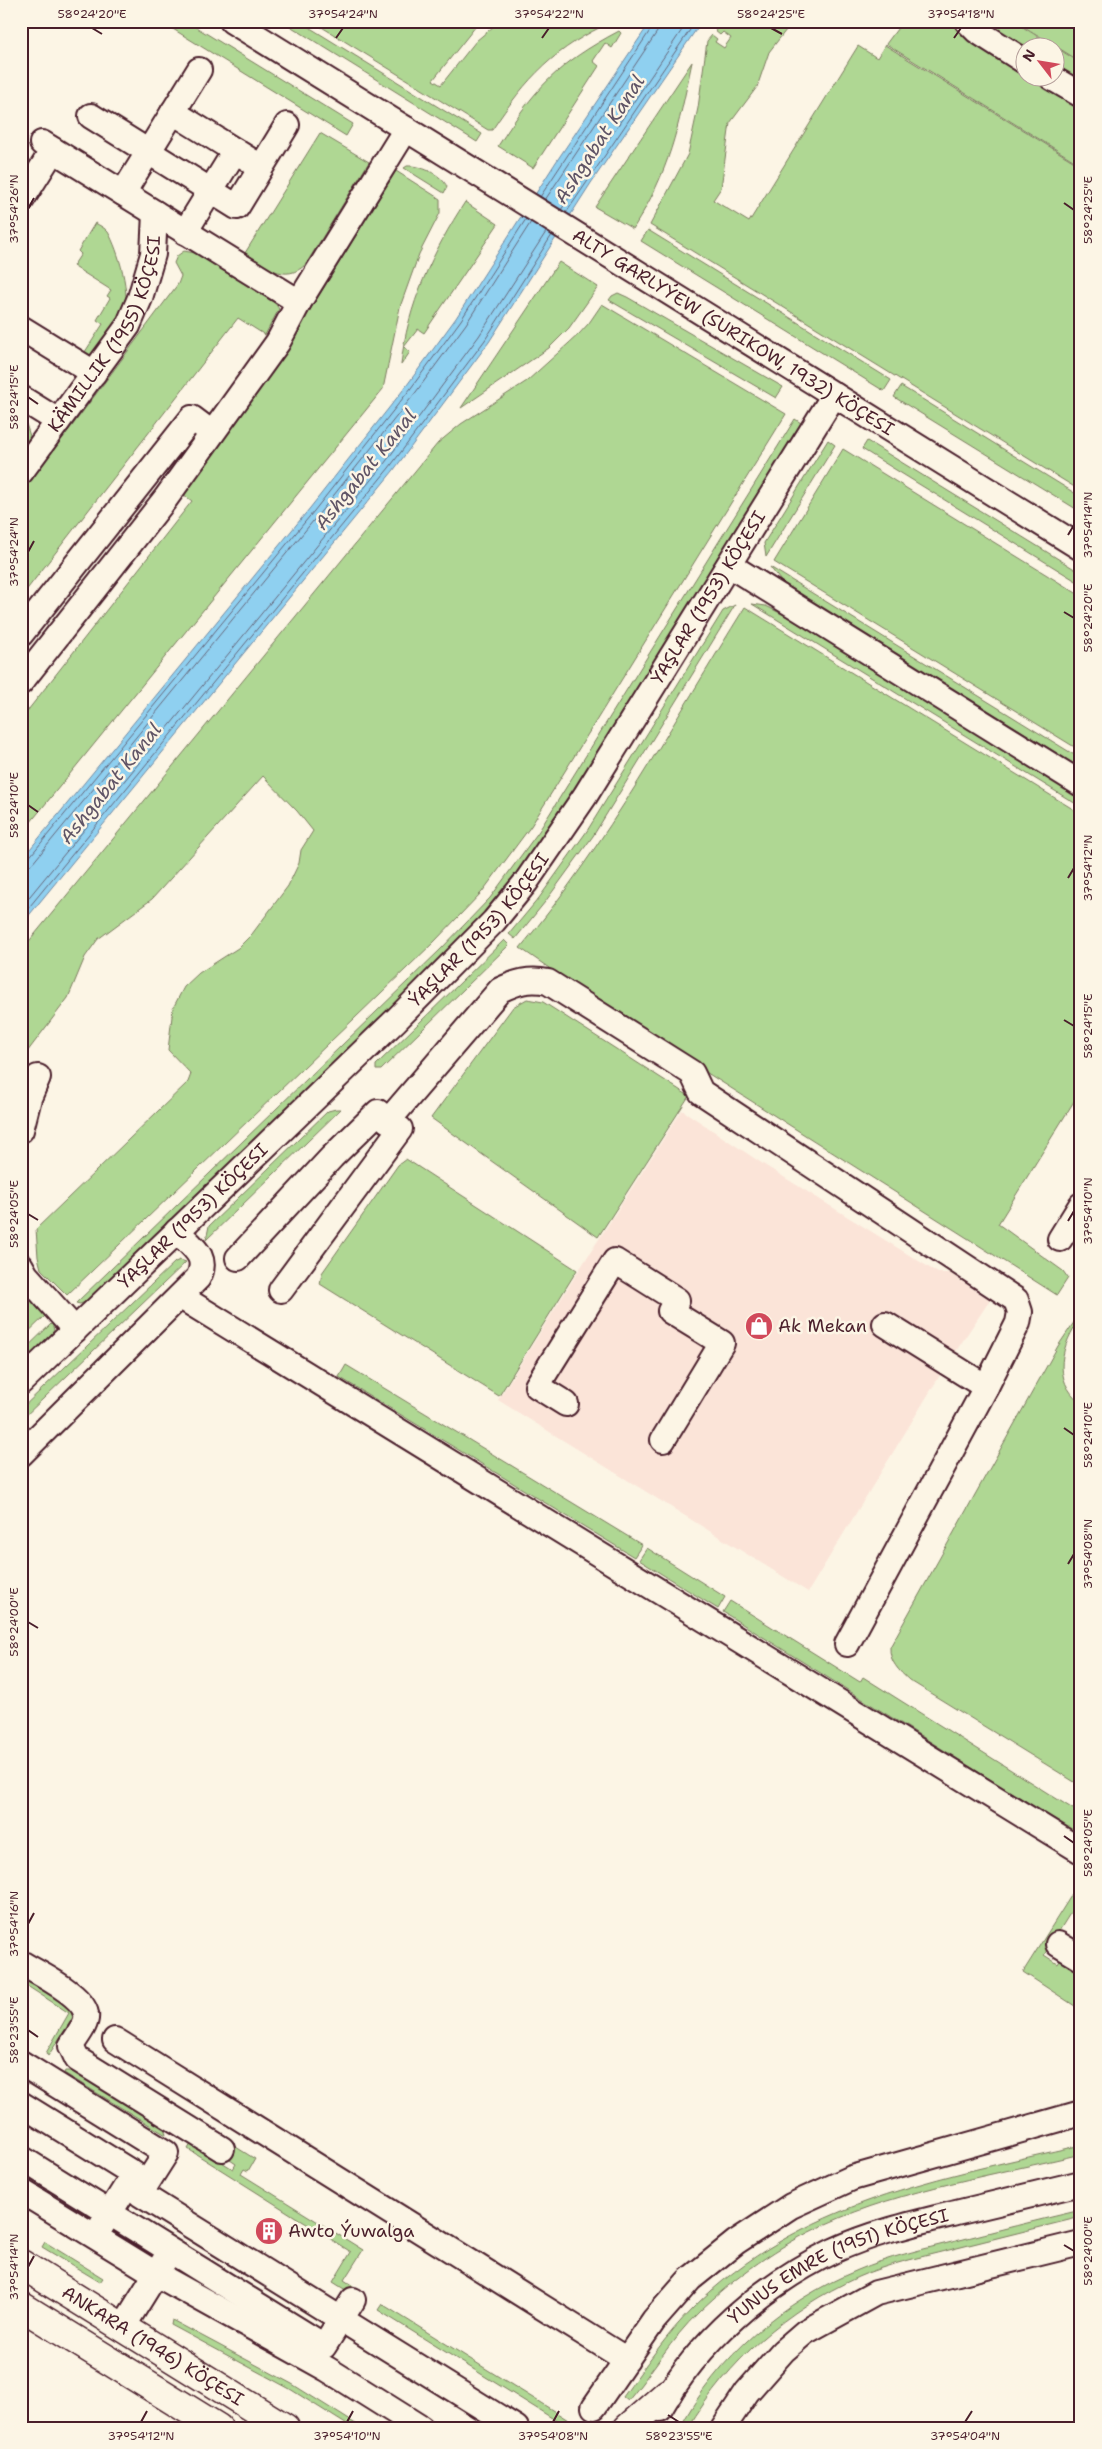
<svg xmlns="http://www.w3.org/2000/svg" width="1102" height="2449" font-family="'Shantell Sans',sans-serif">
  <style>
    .built { fill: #fbe4d8 }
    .green { fill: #afd793; stroke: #7c7b5f }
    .water { fill: #8fd0f0; stroke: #7389a1 }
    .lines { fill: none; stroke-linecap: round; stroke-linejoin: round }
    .shore { stroke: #66667a; stroke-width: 1 }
    .minor-casing { stroke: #4a1f2b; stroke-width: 28 }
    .major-casing { stroke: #4a1f2b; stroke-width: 31 }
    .minor { stroke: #fcf5e5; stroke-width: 24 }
    .major { stroke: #fcf5e5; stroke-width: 28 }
    .ticks { fill: none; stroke: #4a1f2b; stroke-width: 2 }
    .labels { text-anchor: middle; stroke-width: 5; stroke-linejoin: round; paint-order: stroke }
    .street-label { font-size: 18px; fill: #4a1f2b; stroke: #fcf5e5 }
    .poi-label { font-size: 18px; fill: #4a1f2b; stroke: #fcf5e5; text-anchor: start }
    .water-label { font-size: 19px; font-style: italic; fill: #5f5466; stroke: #fcf5e5 }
    .neatline { fill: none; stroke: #4a1f2b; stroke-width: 2 }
    .ticks-label { font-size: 12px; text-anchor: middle; fill: #4a1f2b }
  </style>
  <rect width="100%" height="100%" fill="#fcf5e5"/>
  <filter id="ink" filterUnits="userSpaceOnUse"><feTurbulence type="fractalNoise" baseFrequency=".02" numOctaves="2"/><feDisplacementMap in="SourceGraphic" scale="10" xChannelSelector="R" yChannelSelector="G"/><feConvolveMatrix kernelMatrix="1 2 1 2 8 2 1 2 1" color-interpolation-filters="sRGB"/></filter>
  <g filter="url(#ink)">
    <path class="built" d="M682 1110 766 1166 938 1273H949L990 1300 942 1372 808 1592 498 1400 579 1270Z"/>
    <path class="green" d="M160 21H186L353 124 346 136Z
      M282 21H299L482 134 477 142Z
      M312 21H480L433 80 441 85 476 41 500 21H613C555 48 527 77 492 130H488Z
      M722 21H793L769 52 757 87 730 123 721 188 713 200 749 222 858 46 877 58 885 45 1081 166V491L650 225 688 154 698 108 707 41 712 35 717 39 715 42 724 48 731 38 723 32 720 35 715 31Z
      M903 21H952L964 35 1024 73V78H1033L1081 107V165L886 44Z
      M983 21H1013L1081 63V83L1055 67 1054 48H1024Z
      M1015 21H1081V62Z
      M619 31 621 33 612 48 605 43 593 61 599 66 533 168 498 146C535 88 557 64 619 31Z
      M692 62C678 129 670 170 633 229L595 207Z
      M320 133 369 162 306 264C285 285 264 265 245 253Z
      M407 166C419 165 442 174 447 187L444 193 404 168Z
      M396 171 440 199V213L419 254 400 307 383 389 21 834V719L192 501 179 491 286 349Z
      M465 202 498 224 424 333 418 329 404 347 410 352 401 365C407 306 433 251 465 202Z
      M95 223C99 225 105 228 108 232 118 249 132 295 123 314 116 329 102 344 93 359L83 355 103 324 97 320 110 298 107 296 111 290 73 266 81 254 78 251Z
      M648 230 891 380 884 391 641 241Z
      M184 251 195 253 275 303 279 309 265 335 238 318 21 597V489L72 426 178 284 181 276 174 263 177 256Z
      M559 262 598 287 569 328 549 348 461 408Z
      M618 293 627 297 783 387 776 398 609 300 612 296Z
      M602 304 786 414 531 826 482 892 434 942 67 1295 41 1269 38 1257 36 1229 188 1082 191 1074 168 1050 173 1008 184 987 199 973 238 948 252 934 288 886 299 863 301 850 313 831 297 811 263 776 152 899 98 939 85 957 68 998 21 1060V951L438 443 461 424 527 381 579 334 589 323Z
      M901 386 1081 497V512L894 397Z
      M23 415 30 436 21 454V417Z
      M795 419 801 423 574 791 518 875 495 903 446 955 85 1302 80 1304 76 1303 441 949 490 898 539 831Z
      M828 440 835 445 766 557 764 543Z
      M867 441 1081 573V584L862 449Z
      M843 449 1081 596V751L774 562Z
      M770 567 1081 759V768L783 584Z
      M752 604 766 606 786 616 1081 797V807Z
      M735 605 593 836 545 902 515 939 509 934 539 898 587 831 723 611Z
      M745 607 1081 814V1090L998 1224 1063 1271 1068 1278 1057 1295 567 984 552 970 520 948C607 844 673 722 745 607Z
      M504 940 509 945 381 1070H376V1065Z
      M527 999 543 1002 689 1096 598 1237 431 1118 513 1007Z
      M336 1109H341L206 1240 209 1226 328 1111Z
      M406 1159 577 1270 499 1396 320 1284 322 1273 398 1165Z
      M180 1260 186 1262 21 1420V1409L175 1262Z
      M21 1290 45 1316 21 1339Z
      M1081 1312V1317C1061 1345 1051 1379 1081 1403V1786L909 1680C899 1671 889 1661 890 1647L1058 1346Z
      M52 1323 54 1330 51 1335 21 1364V1353Z
      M346 1365 642 1545 634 1557 339 1377Z
      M647 1548 725 1597 718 1609 639 1560Z
      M730 1601 860 1682 863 1677 1081 1814V1836L723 1612Z
      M1081 1880V1896L1044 1955 1058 1964 1061 1959 1081 1970V2010L1023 1972Z
      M21 1973 70 2004 75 2012 72 2019 48 2056 46 2053 69 2013 21 1982Z
      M65 2071H76L164 2126 166 2135 64 2073Z
      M228 2142 255 2159 248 2171 244 2169 241 2174 363 2250 344 2280 364 2293 360 2299 333 2282 351 2252 188 2149 191 2144 194 2145 233 2169 236 2164 221 2154Z
      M1081 2145V2154C998 2174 903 2189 826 2224 779 2245 735 2277 699 2312 671 2339 652 2372 628 2401L623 2397C645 2366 666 2335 693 2308 800 2201 940 2178 1081 2145Z
      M1081 2210V2217C1037 2228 993 2239 949 2250 918 2258 887 2264 858 2277 786 2310 729 2360 688 2428H680C717 2357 784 2300 858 2270 888 2257 920 2250 952 2242 995 2231 1038 2220 1081 2210Z
      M45 2242 103 2278 100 2282 42 2247Z
      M382 2304 581 2428H568L378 2310Z
      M172 2320 292 2384 362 2428H352L290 2389 171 2325Z"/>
    <path class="water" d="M651 21H702L591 183 489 342 393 471 21 925V860L310 508 407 385 456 318 556 162Z"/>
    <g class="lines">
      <path class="shore" d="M540 197 653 26 654 21
        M545 200 659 29 661 21
        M561 210 688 21
        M566 213 696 21
        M21 862 27 860 314 511 411 388 461 320 526 219
        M21 869 32 864 318 515 416 392 466 324 531 222
        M21 907 384 464 479 336 546 232
        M21 917 389 468 485 340 552 235"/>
      <defs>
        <g id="minor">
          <path id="s1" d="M232 21 1081 548"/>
          <path d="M967 21 977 31 1024 61"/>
          <path d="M1052 78 1081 95"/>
          <path d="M173 112 261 167"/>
          <path d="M91 116 237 207 287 125"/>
          <path d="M42 143 299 302"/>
          <path d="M123 193 199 70"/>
          <path d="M21 201 53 150"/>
          <path d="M185 232 235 151"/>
          <path d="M21 328 94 373"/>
          <path d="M21 398 58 421"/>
          <path id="s2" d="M21 472 128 326 140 298 153 254 155 213"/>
          <path d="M729 565 1081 784"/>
          <path d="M21 634 192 418 212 433"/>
          <path d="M21 682 166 498 278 342 299 302 406 129"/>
          <path d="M388 1121 500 990C517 982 529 978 548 982L692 1073 701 1092 1016 1300 1020 1312 1018 1323 986 1387 847 1644"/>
          <path d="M21 1130 29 1098 38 1077"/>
          <path d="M1060 1239 1081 1205"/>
          <path d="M238 1258 332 1157 378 1112"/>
          <path d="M21 1266 26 1275 75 1330"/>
          <path d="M281 1290 400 1129"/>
          <path d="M181 1297 1081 1851"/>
          <path d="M885 1324 986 1387"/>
          <path id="s3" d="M21 1382 396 1020 494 921 526 882 585 796 834 395"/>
          <path d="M566 1404 537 1386 615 1261 677 1300"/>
          <path d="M663 1440 722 1343 670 1311"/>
          <path d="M21 1454 198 1278C210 1256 191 1246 177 1231"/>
          <path d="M1058 1944 1081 1958"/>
          <path d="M21 1963C37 1972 83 1995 86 2014 88 2024 76 2037 71 2046L77 2059 222 2149"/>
          <path d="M115 2040 627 2360"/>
          <path d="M21 2063 166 2153 140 2194 516 2428"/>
          <path d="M21 2104 134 2174 102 2225"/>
          <path d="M21 2158 324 2346 353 2300"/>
          <path d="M21 2191 156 2274 327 2369 421 2428"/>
          <path d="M123 2327 164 2261"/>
          <path d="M594 2407 654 2320 690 2279 736 2242 791 2206 852 2178 1081 2113"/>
          <path id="s4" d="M660 2409C698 2341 763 2285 833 2251 872 2233 915 2223 956 2213 997 2203 1039 2193 1081 2183"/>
          <path d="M723 2428 747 2392 783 2351 805 2332 876 2293 1081 2243"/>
        </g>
        <g id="major">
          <path id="s5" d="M21 2264 285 2428"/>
          <path d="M21 2306 218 2428"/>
          <path d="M628 2428 668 2393"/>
        </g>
      </defs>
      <use href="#minor" class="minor-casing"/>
      <use href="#major" class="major-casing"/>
      <use href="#minor" class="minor"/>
      <use href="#major" class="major"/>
    </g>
  </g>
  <path class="ticks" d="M92 28 102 34M771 28 782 34M336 38 343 28M542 38 549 28M954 38 961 28M1064 203 1074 210M28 209 34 198M28 397 38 404M1068 535 1074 525M28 552 34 541M1064 612 1074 618M28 805 38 812M1068 878 1074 868M1064 1020 1074 1026M28 1214 38 1220M1068 1221 1074 1211M1064 1428 1074 1435M1068 1564 1074 1554M28 1622 38 1628M1064 1836 1074 1843M28 1924 34 1913M28 2030 38 2037M1064 2245 1074 2251M28 2267 34 2256M668 2415 679 2422M141 2422 147 2411M347 2422 353 2411M553 2422 559 2411M965 2422 972 2411"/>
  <defs>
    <symbol id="shop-disc" viewBox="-11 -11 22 22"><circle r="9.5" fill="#d1495b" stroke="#fcf5e5"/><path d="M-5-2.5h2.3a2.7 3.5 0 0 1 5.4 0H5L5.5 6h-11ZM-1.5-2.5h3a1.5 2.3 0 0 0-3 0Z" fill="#fff"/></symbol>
    <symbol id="building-disc" viewBox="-11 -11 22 22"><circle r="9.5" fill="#d1495b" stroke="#fcf5e5"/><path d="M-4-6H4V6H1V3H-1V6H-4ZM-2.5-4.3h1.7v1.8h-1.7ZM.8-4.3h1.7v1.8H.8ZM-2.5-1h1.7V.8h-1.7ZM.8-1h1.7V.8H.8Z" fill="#fff"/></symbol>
  </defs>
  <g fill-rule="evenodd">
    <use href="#shop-disc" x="743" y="1310" width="32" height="32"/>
    <use href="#building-disc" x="253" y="2215" width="32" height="32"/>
  </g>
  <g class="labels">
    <g class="street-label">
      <text dy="6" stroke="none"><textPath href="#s2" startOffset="164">KÄMILLIK (1955) KÖÇESI</textPath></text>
      <text dy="6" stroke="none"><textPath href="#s1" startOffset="590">ALTY GARLYÝEW (SURIKOW, 1932) KÖÇESI</textPath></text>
      <text dy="6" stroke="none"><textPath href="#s3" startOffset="1049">ÝAŞLAR (1953) KÖÇESI</textPath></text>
      <text dy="6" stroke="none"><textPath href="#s3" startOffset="644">ÝAŞLAR (1953) KÖÇESI</textPath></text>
      <text dy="6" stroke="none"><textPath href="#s3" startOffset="239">ÝAŞLAR (1953) KÖÇESI</textPath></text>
      <text dy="6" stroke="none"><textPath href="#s4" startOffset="236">ÝUNUS EMRE (1951) KÖÇESI</textPath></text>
      <text dy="6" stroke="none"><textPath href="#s5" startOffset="155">ANKARA (1946) KÖÇESI</textPath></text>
    </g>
    <g class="poi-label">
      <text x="778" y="1332">Ak Mekan</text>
      <text x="288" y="2237">Awto Ýuwalga</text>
    </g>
    <g class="water-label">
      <text transform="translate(599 139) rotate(-57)" y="7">Ashgabat Kanal</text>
      <text transform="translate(365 469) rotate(-51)" y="7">Ashgabat Kanal</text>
      <text transform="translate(110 783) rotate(-51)" y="7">Ashgabat Kanal</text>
    </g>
  </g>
  <rect width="1102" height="2449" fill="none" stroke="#fcf5e5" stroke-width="55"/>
  <g transform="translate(1040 62) rotate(301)"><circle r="24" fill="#fcf5e5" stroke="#b59f9b"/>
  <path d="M0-4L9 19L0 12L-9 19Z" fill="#d1495b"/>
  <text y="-8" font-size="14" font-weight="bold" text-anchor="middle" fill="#4a1f2b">N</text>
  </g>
  <rect x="28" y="28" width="1046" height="2394" class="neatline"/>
  <g class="ticks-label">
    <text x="92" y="18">58°24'20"E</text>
    <text x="343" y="18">37°54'24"N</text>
    <text x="549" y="18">37°54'22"N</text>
    <text x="771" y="18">58°24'25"E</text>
    <text x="961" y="18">37°54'18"N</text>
    <text transform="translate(14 209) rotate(-90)" y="4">37°54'26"N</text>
    <text transform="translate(1088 210) rotate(-90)" y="4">58°24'25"E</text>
    <text transform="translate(14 397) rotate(-90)" y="4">58°24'15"E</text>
    <text transform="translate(1088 525) rotate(-90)" y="4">37°54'14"N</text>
    <text transform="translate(14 552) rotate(-90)" y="4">37°54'24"N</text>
    <text transform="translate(1088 618) rotate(-90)" y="4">58°24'20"E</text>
    <text transform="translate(14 805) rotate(-90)" y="4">58°24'10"E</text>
    <text transform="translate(1088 868) rotate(-90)" y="4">37°54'12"N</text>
    <text transform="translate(1088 1026) rotate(-90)" y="4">58°24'15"E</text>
    <text transform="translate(1088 1211) rotate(-90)" y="4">37°54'10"N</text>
    <text transform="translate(14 1214) rotate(-90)" y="4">58°24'05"E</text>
    <text transform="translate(1088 1435) rotate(-90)" y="4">58°24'10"E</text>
    <text transform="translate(1088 1554) rotate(-90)" y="4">37°54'08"N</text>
    <text transform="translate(14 1622) rotate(-90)" y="4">58°24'00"E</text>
    <text transform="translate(1088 1843) rotate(-90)" y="4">58°24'05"E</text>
    <text transform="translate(14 1924) rotate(-90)" y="4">37°54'16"N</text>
    <text transform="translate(14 2030) rotate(-90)" y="4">58°23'55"E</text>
    <text transform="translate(1088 2251) rotate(-90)" y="4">58°24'00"E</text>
    <text transform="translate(14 2267) rotate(-90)" y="4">37°54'14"N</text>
    <text x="141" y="2440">37°54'12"N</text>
    <text x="347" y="2440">37°54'10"N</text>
    <text x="553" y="2440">37°54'08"N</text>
    <text x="679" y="2440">58°23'55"E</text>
    <text x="965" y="2440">37°54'04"N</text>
  </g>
</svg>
